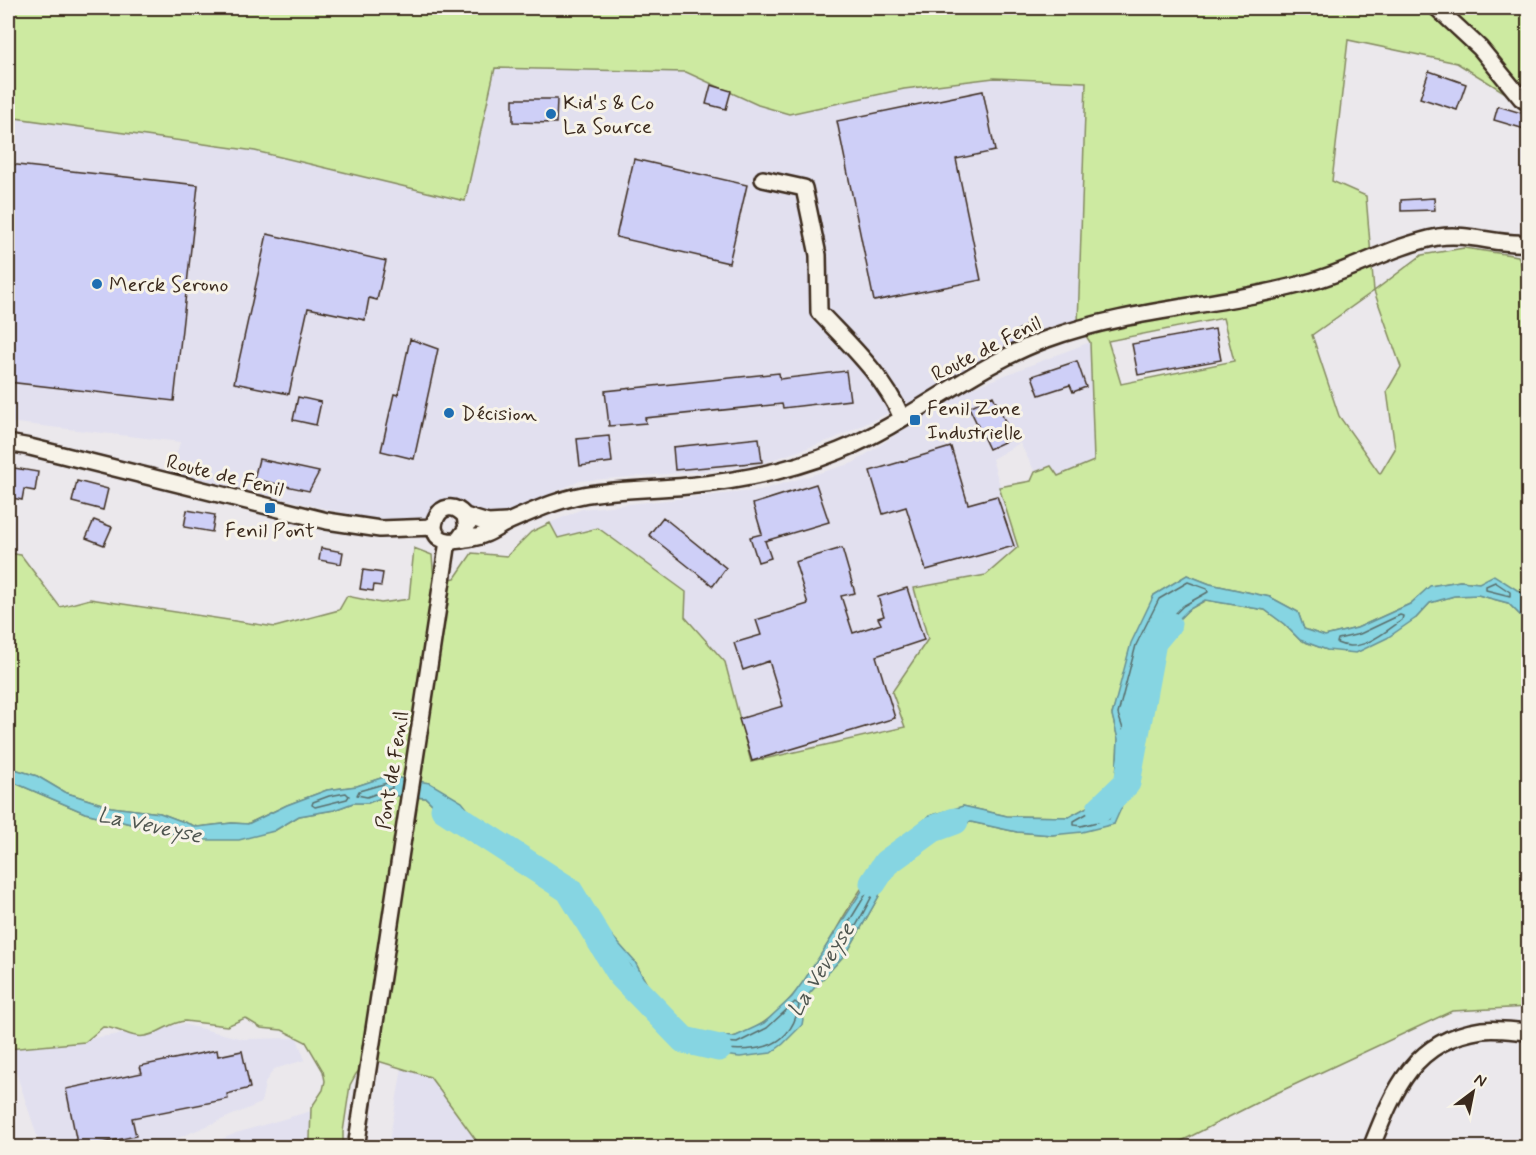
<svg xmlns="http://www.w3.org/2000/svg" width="1536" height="1155" font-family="Mynerve,sans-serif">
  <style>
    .built { fill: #e2e0ef }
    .green { fill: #cdeaa1; stroke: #848a60; stroke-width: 1.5; fill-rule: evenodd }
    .water { fill: #86d5e2; stroke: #689194; stroke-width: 1.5 }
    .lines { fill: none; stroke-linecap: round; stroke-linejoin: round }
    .shore { stroke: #596e6c; stroke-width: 1.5 }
    .river { stroke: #86d5e2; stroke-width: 27 }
    .building { fill: #cecff7; stroke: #3b2a1e; stroke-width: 1.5 }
    .minor-casing { stroke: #3b2a1e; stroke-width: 20 }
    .minor { stroke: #f7f3e8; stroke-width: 15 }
    .poi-dot { fill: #1f6fb2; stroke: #f7f3e8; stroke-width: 2 }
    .labels { text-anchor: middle; stroke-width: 6; stroke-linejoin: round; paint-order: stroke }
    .poi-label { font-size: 21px; fill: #3b2a1e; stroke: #f7f3e8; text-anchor: start }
    .street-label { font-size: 21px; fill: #3b2a1e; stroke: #f7f3e8 }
    .water-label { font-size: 22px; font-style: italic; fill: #4e554f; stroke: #f7f3e8 }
  </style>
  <rect width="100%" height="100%" fill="#ebe8ec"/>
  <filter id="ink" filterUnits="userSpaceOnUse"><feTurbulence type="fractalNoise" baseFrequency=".0167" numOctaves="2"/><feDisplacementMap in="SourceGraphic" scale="12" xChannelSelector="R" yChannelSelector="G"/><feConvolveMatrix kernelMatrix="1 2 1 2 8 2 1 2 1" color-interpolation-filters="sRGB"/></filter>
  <g filter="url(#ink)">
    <path class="built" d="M494 68 686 72 758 105 789 114 904 89 994 78 1087 82 1078 324 833 439 752 467 580 481 505 513 372 520 172 472 180 442 8 422V117L255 151 464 201Z
      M1090 342 1094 461 1058 476 1051 466 1035 472 1020 443 992 459 1018 547 986 575 914 588 928 639 892 692 905 727 750 762 725 662 685 616 558 538 550 523 582 509 761 490 853 463 959 393Z
      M183 1024 243 1039 297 1038 305 1060 274 1069 265 1083 261 1103 157 1147 41 1148 8 1048 108 1036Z
      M402 1068 430 1077 481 1147 388 1148Z
      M311 1111 310 1139 306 1147 212 1148 220 1140 236 1133Z"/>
    <path class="green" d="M8 8H1528V107L1457 63 1348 40 1332 181 1366 196 1374 291 1422 255 1464 248 1518 256 1528 283V597L1479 583 1460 581 1431 586 1410 604 1357 628 1325 636 1304 629 1298 612 1270 597 1210 584 1187 575 1154 595 1112 714 1118 739 1116 782 1091 805 1069 817 1007 816 963 806C949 813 908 831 900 840 884 858 868 878 855 898 824 946 795 1018 736 1036 731 1038 724 1037 718 1036 673 1033 654 998 635 962L589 945 684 1040 703 1053 801 1025 807 996 848 951 879 896 886 863 933 829 971 822 1017 832 1052 835 1114 824 1134 746 1137 698 1145 662 1170 628 1188 610 1206 600 1265 610 1284 624 1300 640 1327 650 1416 618 1430 603 1454 596 1478 595 1508 603 1528 623V1007L1452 1011 1266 1098 1168 1148 481 1147 430 1077 378 1061 364 1066 356 1074 350 1085 343 1132V1147H306L310 1139 311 1108 323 1090 325 1081 323 1071 306 1042 282 1030 261 1028 245 1018 227 1026 185 1021C170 1022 159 1034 145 1036 132 1039 117 1027 103 1027L85 1042 8 1049V780L85 813 198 840 274 831 299 816 334 810 353 803H368L388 795 426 798 451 823 478 822 387 776 357 786 327 790 287 805 247 824 232 823 197 827 160 813 111 807 64 792 37 776 8 767V553L21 555 60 607 90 599 275 627 339 610 347 596 381 603 409 599 414 548 432 555 434 581 455 578 472 553 507 556 531 532 550 523 558 538 598 528 686 592 685 617 725 662 751 762 905 727 892 692 928 639 914 588 986 575 1018 547 999 487 1031 481 1035 472 1051 466 1058 476 1094 461 1090 342 1078 324 1086 82 994 78 904 89 789 114 758 105 686 72 495 68 465 201 255 151 8 117ZM1374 291 1401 367 1387 391 1395 449 1380 474 1339 416 1312 335ZM1223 318 1234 361 1121 384 1108 341Z"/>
    <path class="water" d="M1187 575 1210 584 1270 597 1298 612 1304 629 1325 636 1357 628 1410 604 1430 586 1460 581 1479 583 1494 575 1528 597V623L1508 603 1478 595 1454 596 1430 603 1416 618 1387 638 1356 653 1327 650 1300 640 1284 624 1265 610 1205 600 1188 610 1170 628 1145 662 1137 698 1134 746 1123 804 1114 824 1082 832 1052 835 1017 832 971 822 933 829 886 863 879 896 848 951 807 996 802 1025 783 1044 771 1053 740 1057 703 1053 684 1040 589 945 573 915 569 897 575 894 635 962 653 996 681 1026 707 1035 734 1037 764 1023 792 997 805 979 872 875 902 838 929 816 963 806 1007 816 1069 817 1091 805 1116 782 1118 739 1112 715 1131 643 1154 595Z
      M8 767 37 776 64 792 111 807 160 813 197 827 232 823 248 824 287 805 327 790 357 786 387 776 430 783 462 802 478 822 472 831 451 823 426 798 388 795 368 803H353L334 810 299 816 274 831 239 840H198L85 813 8 780Z"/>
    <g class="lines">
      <path class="shore" d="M1188 582 1207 589 1208 592 1183 606 1165 624 1140 659 1131 697 1129 732 1125 735 1118 714 1136 645 1159 599Z
        M1495 582 1510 592V596L1486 590V586Z
        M1400 615 1403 616 1402 620C1384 633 1360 654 1337 643L1338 639 1360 634Z
        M387 783 392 784V788L367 797 357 795 359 791Z
        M1113 792H1117L1118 795 1109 819 1081 826 1074 825V821L1095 809Z
        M346 793 349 796 347 799 315 807 312 805 313 802 329 796Z
        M440 798C450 799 459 808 465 816V819L462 820 454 817 440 803Z
        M869 889 873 890V894C861 917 850 940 832 959L829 960 828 956Z
        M582 914 586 915 630 965 634 971 633 975H629L594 942 581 918Z
        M795 1002 799 1005C790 1056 747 1051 706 1048L703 1046 705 1041 737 1043 767 1028Z"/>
      <path class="river" d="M444 809 569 890 621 975 684 1040 719 1048
        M1100 809 1127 783 1153 642 1168 624
        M873 883 886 863 933 829 955 821"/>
    </g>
    <path class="building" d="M1429 71 1466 84 1457 110 1420 98Z
      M711 85 731 91 726 109 706 104Z
      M983 91 995 151 956 159 981 280 874 301 837 121Z
      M513 99H557L556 123 513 122Z
      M1498 106 1528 115V130L1494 120Z
      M634 159 747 185 729 263 616 237Z
      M8 164 198 185 174 401 8 382Z
      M1434 198 1435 210 1401 211V200Z
      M267 234 386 261 377 300 369 298 365 320 308 308 289 394 234 383Z
      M1025 326 1030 335 1006 346 1003 339Z
      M1215 329 1221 360 1138 375 1132 344Z
      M410 339 438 349 414 459 381 451 394 394 398 395Z
      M1077 361 1086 387 1073 392 1070 385 1039 395 1032 376Z
      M846 371 850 400 783 408 782 404 645 418 646 423 609 426 605 391 779 373 780 379Z
      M993 396 1013 438 989 449 969 407Z
      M298 397 321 402 316 425 293 420Z
      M609 436 612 462 580 466 577 439Z
      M759 438 762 462 675 470 673 447Z
      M951 447 968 504 997 496 1014 546 926 570 906 507 883 514 870 471Z
      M259 459 319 472 309 491 254 479Z
      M14 468 38 472 35 491 24 489 22 500 8 497V477L12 478Z
      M77 481 108 489 103 510 72 502Z
      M816 484 829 522 765 541 771 558 758 562 750 537 762 534 753 504Z
      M187 510 215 515 212 532 184 527Z
      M663 517 726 568 713 586 649 535Z
      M94 520 112 527 104 545 86 538Z
      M321 548 343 552 341 564 319 560Z
      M842 548 855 593 841 596 853 633 881 624 878 618 884 616 878 597 907 588 924 640 876 656 895 718 752 761 739 719 783 706 769 661 743 670 734 643 761 635 756 620 808 604 795 562Z
      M363 570 383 573 381 586 374 585 373 591 360 589Z
      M217 1050 218 1056 242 1051 250 1088 227 1094 228 1099 132 1118 136 1136 78 1148 66 1089 142 1073 140 1066Z"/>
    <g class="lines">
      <defs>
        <path id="minor" d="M1437 8 1480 48 1521 98 1528 103
          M763 179 804 188 818 255 819 312C849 344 884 376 902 418
          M8 443 30 447 327 521 380 529 434 527
          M465 516 488 523 506 522
          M459 539 467 528 465 516C441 489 419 537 448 541 455 542 465 539 472 538 487 536 497 527 510 521 537 509 567 496 596 493 626 489 657 489 687 486 740 481 790 471 839 451 912 421 973 366 1047 339 1132 308 1226 306 1313 281 1355 269 1395 245 1438 237 1469 232 1498 246 1528 243
          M356 1148 448 541
          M1371 1148C1394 1090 1413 1040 1482 1030 1496 1028 1514 1031 1528 1032"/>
      </defs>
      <use href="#minor" class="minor-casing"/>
      <use href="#minor" class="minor"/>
    </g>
  </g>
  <g class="poi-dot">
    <circle cx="551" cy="114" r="6"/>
    <circle cx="97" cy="284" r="6"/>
    <circle cx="449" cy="413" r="6"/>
    <rect x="909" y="414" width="12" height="12" rx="3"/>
    <rect x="264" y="502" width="12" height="12" rx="3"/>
  </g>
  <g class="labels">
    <g class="poi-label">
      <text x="563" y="109">Kid's &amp; Co<tspan x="563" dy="24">La Source</tspan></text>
      <text x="109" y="291">Merck Serono</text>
      <text x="927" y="415">Fenil Zone<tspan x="927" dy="24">Industrielle</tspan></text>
      <text x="461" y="420">Décision</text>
      <text x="270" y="537" text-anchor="middle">Fenil Pont</text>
    </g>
    <g class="street-label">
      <text transform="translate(986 348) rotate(-27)" y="7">Route de Fenil</text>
      <text transform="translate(225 475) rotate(14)" y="7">Route de Fenil</text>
      <text transform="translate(392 770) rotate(-81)" y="7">Pont de Fenil</text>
    </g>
    <g class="water-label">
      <text transform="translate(150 824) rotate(12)" y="8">La Veveyse</text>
      <text transform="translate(820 969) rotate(-58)" y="8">La Veveyse</text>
    </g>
  </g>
  <rect width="1536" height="1155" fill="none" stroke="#f7f3e8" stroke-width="30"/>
  <rect x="15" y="15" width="1506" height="1125" fill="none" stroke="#3b2a1e" stroke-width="2" filter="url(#ink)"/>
  <g transform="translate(1473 1092) rotate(32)" stroke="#f7f3e8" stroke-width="4.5" paint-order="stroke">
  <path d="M0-4.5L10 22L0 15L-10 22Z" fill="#3b2a1e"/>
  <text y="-9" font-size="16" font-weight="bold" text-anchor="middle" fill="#3b2a1e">N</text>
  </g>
</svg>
